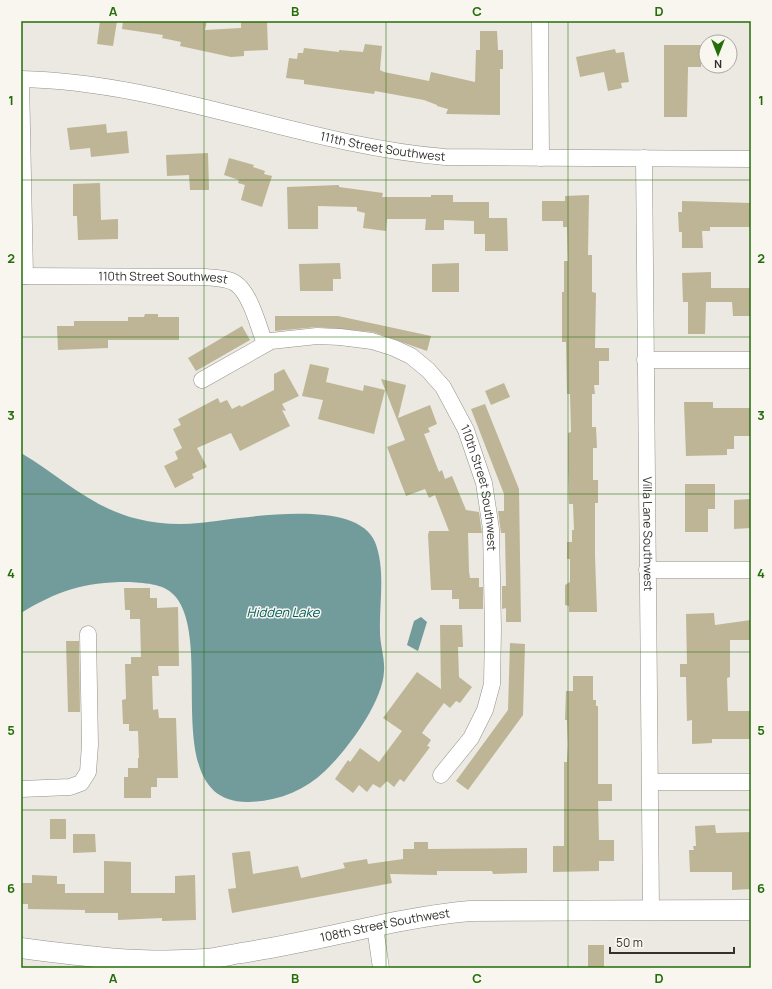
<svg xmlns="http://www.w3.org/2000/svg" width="772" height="989" font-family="Manrope,sans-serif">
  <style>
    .water { fill: #729b9c }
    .building { fill: #bdb595 }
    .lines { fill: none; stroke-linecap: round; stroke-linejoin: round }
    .minor-casing { stroke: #939189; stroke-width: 17 }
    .tertiary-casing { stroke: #939189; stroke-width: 21 }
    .minor { stroke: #fff; stroke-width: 16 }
    .tertiary { stroke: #fff; stroke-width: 20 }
    .grid { fill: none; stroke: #246d0a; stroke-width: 1; stroke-opacity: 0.55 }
    .labels { text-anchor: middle; stroke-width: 3; stroke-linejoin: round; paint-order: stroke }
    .street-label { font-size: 12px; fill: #32312e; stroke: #f8f6ee }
    .water-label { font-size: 13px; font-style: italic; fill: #005e61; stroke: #f8f6ee }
    .neatline { fill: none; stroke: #246d0a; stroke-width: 1.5 }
    .grid-label { font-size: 13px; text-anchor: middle; font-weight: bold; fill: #246d0a }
  </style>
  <rect width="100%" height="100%" fill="#ebe9e1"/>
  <path class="water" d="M21 453C60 476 93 509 138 519 157 524 180 525 199 523 239 519 356 496 375 542 386 570 379 603 380 632 380 645 385 658 384 671 383 702 347 750 325 771 304 791 278 801 249 802 155 804 217 641 174 595 163 583 143 583 127 582 84 582 57 591 21 613Z
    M421 617 427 622 418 651 407 645 414 621Z"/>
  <path class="building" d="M100 21H117L113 46 97 44Z
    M123 21H207L205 30 241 28V21H267L268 50 244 51V56L231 57 180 46 181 42 162 38 163 35 122 29Z
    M480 31H497L498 50H503V69H500V115L446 114 448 109 437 106V105L424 100 375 91 374 94 304 84V80L286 78 289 58 297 59 298 53H303L304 48 339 52V50L363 52 365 44 382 46 380 70 384 72 429 81 431 72 475 82 476 50H480Z
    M664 45H701V67H688L687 117H664Z
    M615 49 616 53 624 52 629 82 621 83 622 88 608 91 604 72 580 77 576 57Z
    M106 124 107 133 127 131 129 153 91 157 90 148 70 150 67 128Z
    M208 153 209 190H190L189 175 167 176 166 155Z
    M229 158 254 165 253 167 265 171 264 174 272 176 262 207 241 200 245 185 238 183 239 180 224 175Z
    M100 183 101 220 118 219V239L78 240 77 216H73V184Z
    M339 185V187L383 193 382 197H431V195H453V202H489V218H507L508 251H485V234H474V221L444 220V230H425L426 219H387L386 231 363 228 365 213 357 211V207L318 206V229H288L287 187Z
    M589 195 588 255H592V292L596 293 595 348H609V361H599V385H594L595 394H592V427H596L597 448H593V480H598V503H595V556L597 612H569V606L565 605V585L570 582V559H567V542H572V530H574L573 504H569L568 469V433L571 432 570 394H567L566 342H562V292H564V261H568L567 227H563V221H542V201H565V196Z
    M682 201 751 203V227H710V231H702L703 248H682V232H679L678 212H682Z
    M340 263 341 279H333V291H300L299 264Z
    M459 263V292H432V264Z
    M711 272V288H751V316H733L732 302H706L705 334H688V302H683L682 273Z
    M145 314H158V317H179V340H108V348L58 350 57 326H74V321H128V317H144Z
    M275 316H338L431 336 427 351 373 332 317 327 275 331Z
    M242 326 250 340 196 371 188 358Z
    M310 364 329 368 326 382 363 391 364 385 385 390 374 434 318 419 323 400 302 396Z
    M284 369 299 396 282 404 286 411 282 410 290 426 240 451 231 433 197 448 207 467 192 474 194 478 175 488 164 466 178 459 175 452 182 448 173 429 181 425 178 419 218 398 220 403 227 400 232 409 240 405 241 407 274 390V374Z
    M381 379 406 385 398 418 430 405 437 424 428 428 430 432 424 434 439 472 442 470 445 479 452 476 466 510 479 512 482 533H468L469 571 470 578H479V587H483V609H459V599H452V590H431L428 535 429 531H449L435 495 429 498 425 489 406 496 387 447 405 440Z
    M504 383 510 397 491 405 485 391Z
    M684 402H713V408H751V436H734V449H727V455L686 456Z
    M485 404 519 489 521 622H506V608L502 609V586H506L505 533H501L498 511H504V494L471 409Z
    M685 484H715V509H708V532H685Z
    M750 499 751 528 734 529V500Z
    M124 588H150V598H157V608L178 607 179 666H158L159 676H152L153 710 158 709 159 718H176L178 778H157V787H151V798H124V777H128V768H138V758H139L138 731H129V724H123L122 700 126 699 125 664H131V657H141L140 619H130V610H125Z
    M714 613 715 625 751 620V640H730V677L727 678 728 711H751V739H712V743L692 744V720L687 721 686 677H680V664H687L686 614Z
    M440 625H462L463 647H458L459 677 472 687 460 703 456 701 450 708 444 703 426 727 422 733 431 740 427 746 430 747 404 782 400 779 394 787 387 781 380 788 373 784 367 792 359 785 353 793 335 779 348 760 350 762 360 748 379 762 402 731 383 718 417 672 441 689Z
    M66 641H79L80 712H68Z
    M510 643 525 644 523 715 468 790 456 781 508 710Z
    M573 676H593V700H596V706H598V784H612V801H598L599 840H614V861H599V871L553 872V846H564V762H567L568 745 567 720H565L566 691H573Z
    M50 819H66V839H50Z
    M715 825 716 833 751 832V889L732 890V872H690L689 850H694L693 846H696L695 826Z
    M73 834H95L96 852 73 853Z
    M414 842H428V849L527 848V873L493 874 492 871H437V875L390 874 392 883 232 913 228 889 236 888 232 853 250 851 253 874 298 866 301 878 345 868 343 863 367 859 368 864 403 859V849H414Z
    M104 861 131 862V893H175V876L195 875 196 920 162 921V918L118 920V913H85V910L28 909V904H21V883H32V875L57 876V884H65V893H104Z
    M588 945H604V968H588Z"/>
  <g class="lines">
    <defs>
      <g id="minor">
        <path d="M540 21 541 158"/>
        <path id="s1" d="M21 79C166 82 301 145 445 157L751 159"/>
        <path d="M21 79 25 276"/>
        <path id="s2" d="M644 158 651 910"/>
        <path id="s3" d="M21 276 205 277C215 278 227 278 235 283 250 292 259 328 265 344"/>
        <path d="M645 360H751"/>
        <path id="s4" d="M202 380 271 341 317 336 340 337 372 341 394 348 411 356 428 370 443 387 466 430 484 483 491 529 493 629 492 684 485 710 471 738 441 775"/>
        <path d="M647 570H751"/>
        <path d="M651 782H751"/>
        <path d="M21 789 70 787 81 783 88 772 90 745 88 634"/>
        <path d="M375 927 381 968"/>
      </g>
      <g id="tertiary">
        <path id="s5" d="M21 948C82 956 143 964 205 959 217 958 229 955 241 953 318 942 392 918 470 911L751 910"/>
      </g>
    </defs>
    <use href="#minor" class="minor-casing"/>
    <use href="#tertiary" class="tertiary-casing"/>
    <use href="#minor" class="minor"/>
    <use href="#tertiary" class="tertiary"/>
  </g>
  <path class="grid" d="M204 21V968M386 21V968M568 21V968M21 180H751M21 337H751M21 494H751M21 652H751M21 810H751"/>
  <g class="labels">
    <g class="street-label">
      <text dy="4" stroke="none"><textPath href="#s1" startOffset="369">111th Street Southwest</textPath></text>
      <text dy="4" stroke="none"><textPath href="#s3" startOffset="142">110th Street Southwest</textPath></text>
      <text dy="4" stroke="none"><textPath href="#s4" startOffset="376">110th Street Southwest</textPath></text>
      <text dy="4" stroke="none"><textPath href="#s2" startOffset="376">Villa Lane Southwest</textPath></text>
      <text dy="4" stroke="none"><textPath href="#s5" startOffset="368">108th Street Southwest</textPath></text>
    </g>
    <g class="water-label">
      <text x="283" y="617">Hidden Lake</text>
    </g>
  </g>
  <rect width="772" height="989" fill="none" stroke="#f8f6ee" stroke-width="44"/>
  <g transform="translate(718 54) rotate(180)"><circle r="19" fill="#f8f6ee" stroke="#a9a7a1"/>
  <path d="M0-3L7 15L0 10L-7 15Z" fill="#246d0a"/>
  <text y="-6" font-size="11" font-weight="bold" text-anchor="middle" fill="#32312e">N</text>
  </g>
  <path d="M610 947v6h124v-6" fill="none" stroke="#32312e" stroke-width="2"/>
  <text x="616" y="947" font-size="12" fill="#32312e" stroke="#f8f6ee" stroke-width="3" paint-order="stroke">50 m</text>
  <rect x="22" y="22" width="728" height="945" class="neatline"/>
  <g class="grid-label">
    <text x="113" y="16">A</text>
    <text x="295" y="16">B</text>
    <text x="477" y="16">C</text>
    <text x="659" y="16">D</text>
    <text x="11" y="105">1</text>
    <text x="761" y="105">1</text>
    <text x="11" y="263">2</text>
    <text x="761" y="263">2</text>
    <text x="11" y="420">3</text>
    <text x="761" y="420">3</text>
    <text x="11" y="578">4</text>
    <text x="761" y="578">4</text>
    <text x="11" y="735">5</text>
    <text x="761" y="735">5</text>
    <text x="11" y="893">6</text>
    <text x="761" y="893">6</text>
    <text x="113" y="983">A</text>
    <text x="295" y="983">B</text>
    <text x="477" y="983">C</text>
    <text x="659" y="983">D</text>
  </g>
</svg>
